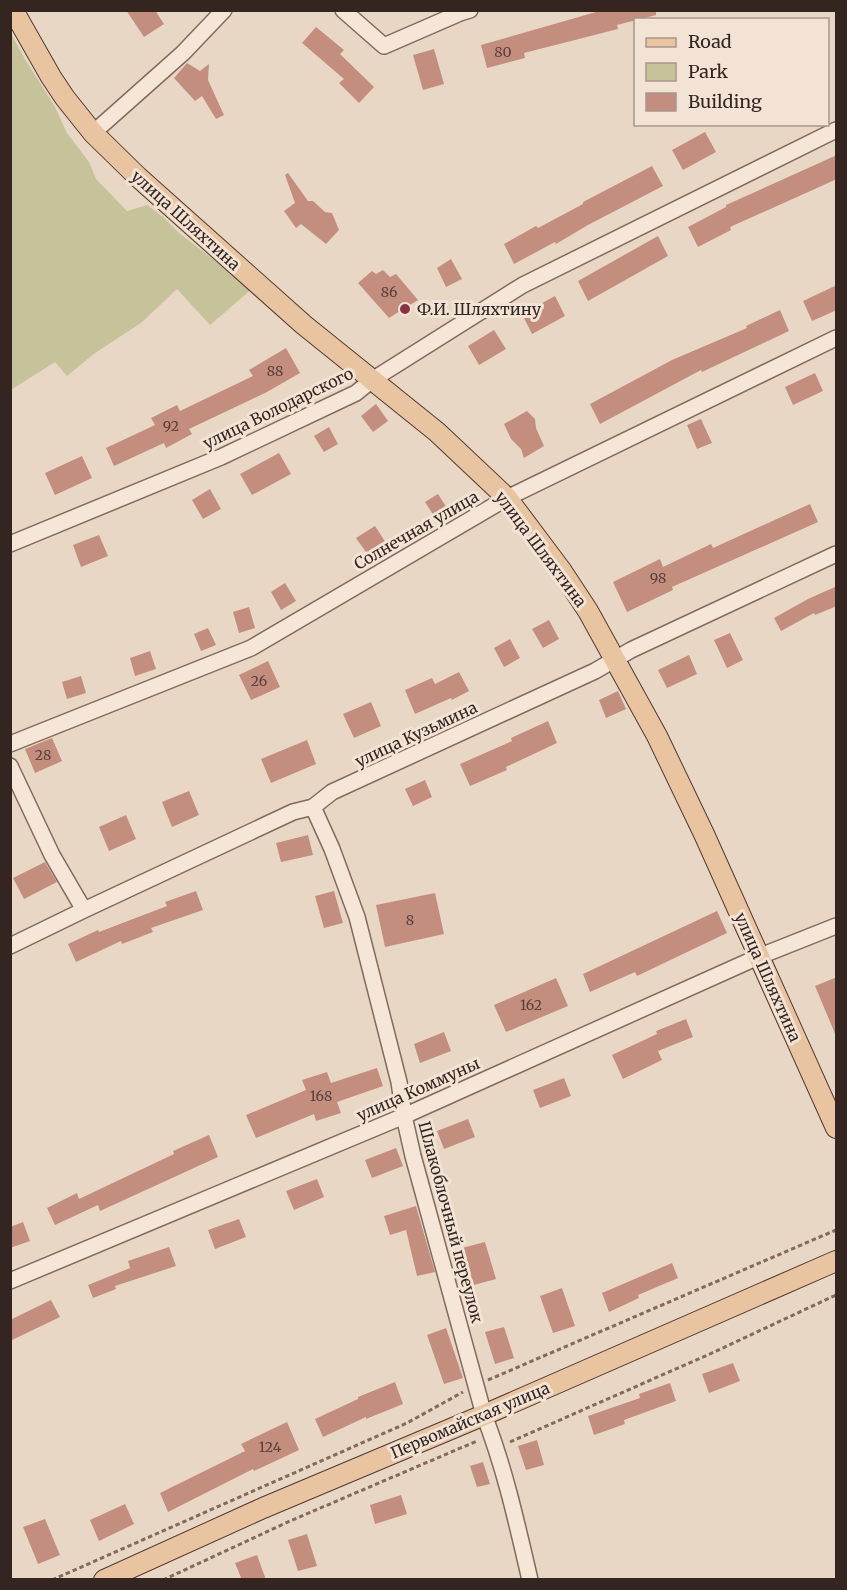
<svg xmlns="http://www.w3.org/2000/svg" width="847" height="1590" font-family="Merriweather,serif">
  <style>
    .green { fill: #c6c39a }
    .building { fill: #c48e7f }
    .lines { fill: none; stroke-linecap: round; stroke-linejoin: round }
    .minor-casing { stroke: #836a5d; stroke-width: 18 }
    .major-casing { stroke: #513931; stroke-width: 22 }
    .path { stroke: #836a5d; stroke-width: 3; stroke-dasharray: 4.5 3; stroke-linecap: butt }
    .minor { stroke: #f5e6d8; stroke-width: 15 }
    .major { stroke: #e9c4a1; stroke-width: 20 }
    .poi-dot { fill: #8b3346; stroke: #f2e3d4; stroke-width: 2 }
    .labels { text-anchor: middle; stroke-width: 6; stroke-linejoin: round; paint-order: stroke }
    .number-label { font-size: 14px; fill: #583f38 }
    .street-label { font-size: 16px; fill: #342520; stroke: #f2e3d4 }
    .poi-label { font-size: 16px; fill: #342520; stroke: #f2e3d4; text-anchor: start }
  </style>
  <rect width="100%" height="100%" fill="#e9d7c5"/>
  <path class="green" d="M10 32 26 61 54 105 67 133 89 162 96 179 127 211 147 205 163 217 179 233 252 289 210 325 177 289 141 323 95 353 67 376 55 362 11 390Z"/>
  <path class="building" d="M126 10H155L164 24 144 37Z
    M603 10H656V15L617 25 618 29 524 53 525 58 487 68 481 45Z
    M316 27 344 50 340 54 374 87 359 103 339 83 344 79 302 43Z
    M434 49 444 84 423 90 413 55Z
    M187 63 200 71 209 64 208 80 224 115 216 119 202 96 195 101 174 78Z
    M705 132 716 152 683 170 672 150Z
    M837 155V179L730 227 731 230 698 247 688 227 726 207V205Z
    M652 166 663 186 588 225 556 244 555 242 514 264 504 244 536 226 538 228 583 204V202Z
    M288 173 308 201H313L325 212 332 213 339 230 326 244 301 224 296 228 284 211 295 203 285 175Z
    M658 236 668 256 588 301 578 281Z
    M451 259 462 279 446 287 437 268Z
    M383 270 390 277 396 274 418 300 389 318 358 283 372 271 376 274Z
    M837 285V310L812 321 803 301Z
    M555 296 565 316 532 334 522 314Z
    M780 310 789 331 702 372 701 370 600 424 590 404 672 360 747 328 746 326Z
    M494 330 506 349 479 365 468 346Z
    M286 348 300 373 267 392 189 429 192 434 166 448 164 443 114 466 106 448 155 425 151 418 177 405 180 411 253 376 249 370Z
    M815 373 823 391 793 405 785 387Z
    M376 404 388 421 373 432 361 416Z
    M527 411 535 419 536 428 544 446 524 458 521 449 511 439 504 424Z
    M701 419 712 443 697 449 687 425Z
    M329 427 338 444 324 452 314 436Z
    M279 453 291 474 252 495 240 474Z
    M82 456 92 478 55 495 45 473Z
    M210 489 221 509 203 519 192 500Z
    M438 494 447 508 434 516 425 502Z
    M810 504 818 522 672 587 673 590 627 612 613 582 660 559 663 567 711 544 713 548Z
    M375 526 386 543 368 555 356 538Z
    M99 535 108 556 81 567 73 545Z
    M285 583 296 601 281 610 271 592Z
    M837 586V606L815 615 814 613 781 631 774 618 808 599Z
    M249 607 255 628 239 633 233 612Z
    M549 620 559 639 543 648 532 629Z
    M208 628 216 645 201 651 194 634Z
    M730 633 743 660 727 668 714 640Z
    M510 639 520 658 504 667 494 648Z
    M150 651 156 669 135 676 130 658Z
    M689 655 697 674 667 688 658 670Z
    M268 661 280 687 251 700 239 675Z
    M459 672 469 691 452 700 451 698 415 714 405 690 432 678 435 684Z
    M81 676 86 693 67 699 62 682Z
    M618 691 626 709 606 718 599 700Z
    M371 702 381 726 354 738 343 714Z
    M548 721 557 743 506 767 507 770 470 786 460 764 512 741 511 738Z
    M52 738 62 761 35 773 25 749Z
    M307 740 316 764 271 783 261 759Z
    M425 780 432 797 413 806 405 789Z
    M189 791 199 815 172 827 162 802Z
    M126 815 136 839 109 851 99 827Z
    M308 835 313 855 281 862 276 843Z
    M45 862 57 882 24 899 13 878Z
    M196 891 203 910 151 928 153 932 122 944 121 941 76 962 68 944 98 930 99 932 167 906 165 902Z
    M334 891 343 923 324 928 315 896Z
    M435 893 444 934 385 947 376 905Z
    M717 911 727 933 637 976 635 972 590 992 583 974Z
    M837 977V1036H836L815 986Z
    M556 978 568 1006 506 1032 494 1005Z
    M686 1019 693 1037 658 1051 662 1060 623 1079 612 1055 657 1034 656 1031Z
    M444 1032 451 1051 420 1063 414 1044Z
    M377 1068 383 1086 337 1102 341 1113 316 1121 314 1114 256 1138 246 1115 306 1090 302 1080 327 1072 331 1083Z
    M564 1078 571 1096 540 1108 533 1090Z
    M468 1119 475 1137 444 1149 437 1131Z
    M209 1135 218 1157 100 1211 98 1205 55 1225 47 1208 77 1193 79 1199 174 1154 173 1151Z
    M396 1148 403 1166 372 1178 365 1160Z
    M317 1179 324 1197 294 1210 286 1191Z
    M416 1206 435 1272 417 1276 406 1230 390 1235 384 1216Z
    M239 1219 246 1237 215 1249 208 1230Z
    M23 1222 30 1241 10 1248V1227Z
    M485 1242 496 1279 474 1285 462 1248Z
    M169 1247 176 1266 115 1286 116 1289 93 1298 88 1285 130 1268 128 1261Z
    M672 1263 678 1278 638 1295 639 1298 609 1312 602 1293Z
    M562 1288 575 1326 553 1333 540 1296Z
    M51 1300 60 1317 10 1341V1320Z
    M504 1327 514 1358 495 1364 485 1332Z
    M446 1328 463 1378 444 1384 427 1335Z
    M733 1363 740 1381 709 1393 702 1374Z
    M395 1382 403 1404 366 1419V1417L323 1437 315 1419 358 1399V1397Z
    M670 1383 676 1401 624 1420 625 1424 594 1435 588 1416 640 1398 639 1394Z
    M287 1422 299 1450 254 1471 253 1469 168 1512 160 1493 245 1451 241 1444Z
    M537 1440 544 1465 526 1470 518 1446Z
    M483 1462 490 1484 477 1487 470 1466Z
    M401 1495 407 1514 375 1524 370 1505Z
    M125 1504 134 1524 99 1541 90 1520Z
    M45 1519 60 1555 38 1564 23 1527Z
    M307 1534 317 1566 298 1571 288 1540Z
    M257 1555 266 1580H242L235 1563Z"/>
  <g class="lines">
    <defs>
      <path id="minor" d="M343 10 384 46 460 13 470 10
        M93 133 183 53 224 10
        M10 544 221 457 356 393 372 380 523 285 836 130
        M10 744 251 648 507 498 836 338
        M10 766 52 855 84 910
        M313 807 332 849 357 917 399 1082 404 1116 413 1156 484 1415C505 1469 517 1524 530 1580
        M10 946 84 910 293 812 313 807 332 792 595 671 631 650 836 554
        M10 1281 404 1116 758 957 836 926"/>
      <path id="major" d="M13 10 51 77 65 98 93 133 138 177 304 325 437 432 507 498 561 570 588 611 657 736 704 834 836 1128
        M104 1580 263 1508 484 1415 836 1261"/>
    </defs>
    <use href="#minor" class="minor-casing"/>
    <use href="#major" class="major-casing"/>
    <path class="path" d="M488 1380 836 1230
      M510 1442 712 1353 836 1295
      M52 1580 407 1423 463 1392
      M163 1580 290 1521 477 1441"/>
    <use href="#minor" class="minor"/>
    <use href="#major" class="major"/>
  </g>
  <circle class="poi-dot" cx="405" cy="309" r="6"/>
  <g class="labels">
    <g class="number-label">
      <text x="503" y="57">80</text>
      <text x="389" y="297">86</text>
      <text x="275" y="376">88</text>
      <text x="171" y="431">92</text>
      <text x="658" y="583">98</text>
      <text x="259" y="686">26</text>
      <text x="43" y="760">28</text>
      <text x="410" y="925">8</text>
      <text x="531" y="1010">162</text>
      <text x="321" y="1101">168</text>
      <text x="270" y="1452">124</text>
    </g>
    <g class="street-label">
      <text transform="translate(186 220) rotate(42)" y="6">улица Шляхтина</text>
      <text transform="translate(278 408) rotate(-26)" y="6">улица Володарского</text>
      <text transform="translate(416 530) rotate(-30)" y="6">Солнечная улица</text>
      <text transform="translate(541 549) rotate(53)" y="6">улица Шляхтина</text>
      <text transform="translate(416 734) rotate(-25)" y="6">улица Кузьмина</text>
      <text transform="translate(768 977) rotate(66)" y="6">улица Шляхтина</text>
      <text transform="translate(418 1089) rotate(-24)" y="6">улица Коммуны</text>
      <text transform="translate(451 1222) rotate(75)" y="6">Шлакоблочный переулок</text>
      <text transform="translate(470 1420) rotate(-23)" y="6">Первомайская улица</text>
    </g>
    <g class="poi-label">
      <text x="417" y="315">Ф.И. Шляхтину</text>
    </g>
  </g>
  <rect width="847" height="1590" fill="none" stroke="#342520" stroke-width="24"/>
  <rect x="634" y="18" width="195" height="108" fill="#f2e3d4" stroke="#a6978c" stroke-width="1.5"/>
  <rect x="646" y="38" width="30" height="9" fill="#e9c4a1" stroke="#a6978c" stroke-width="1.5"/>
  <text x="688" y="48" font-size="18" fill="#342520">Road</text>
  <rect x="646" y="63" width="30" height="18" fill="#c6c39a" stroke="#a6978c" stroke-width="1.5"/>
  <text x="688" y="78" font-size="18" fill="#342520">Park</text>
  <rect x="646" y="93" width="30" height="18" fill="#c48e7f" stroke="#a6978c" stroke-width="1.5"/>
  <text x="688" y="108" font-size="18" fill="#342520">Building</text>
</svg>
